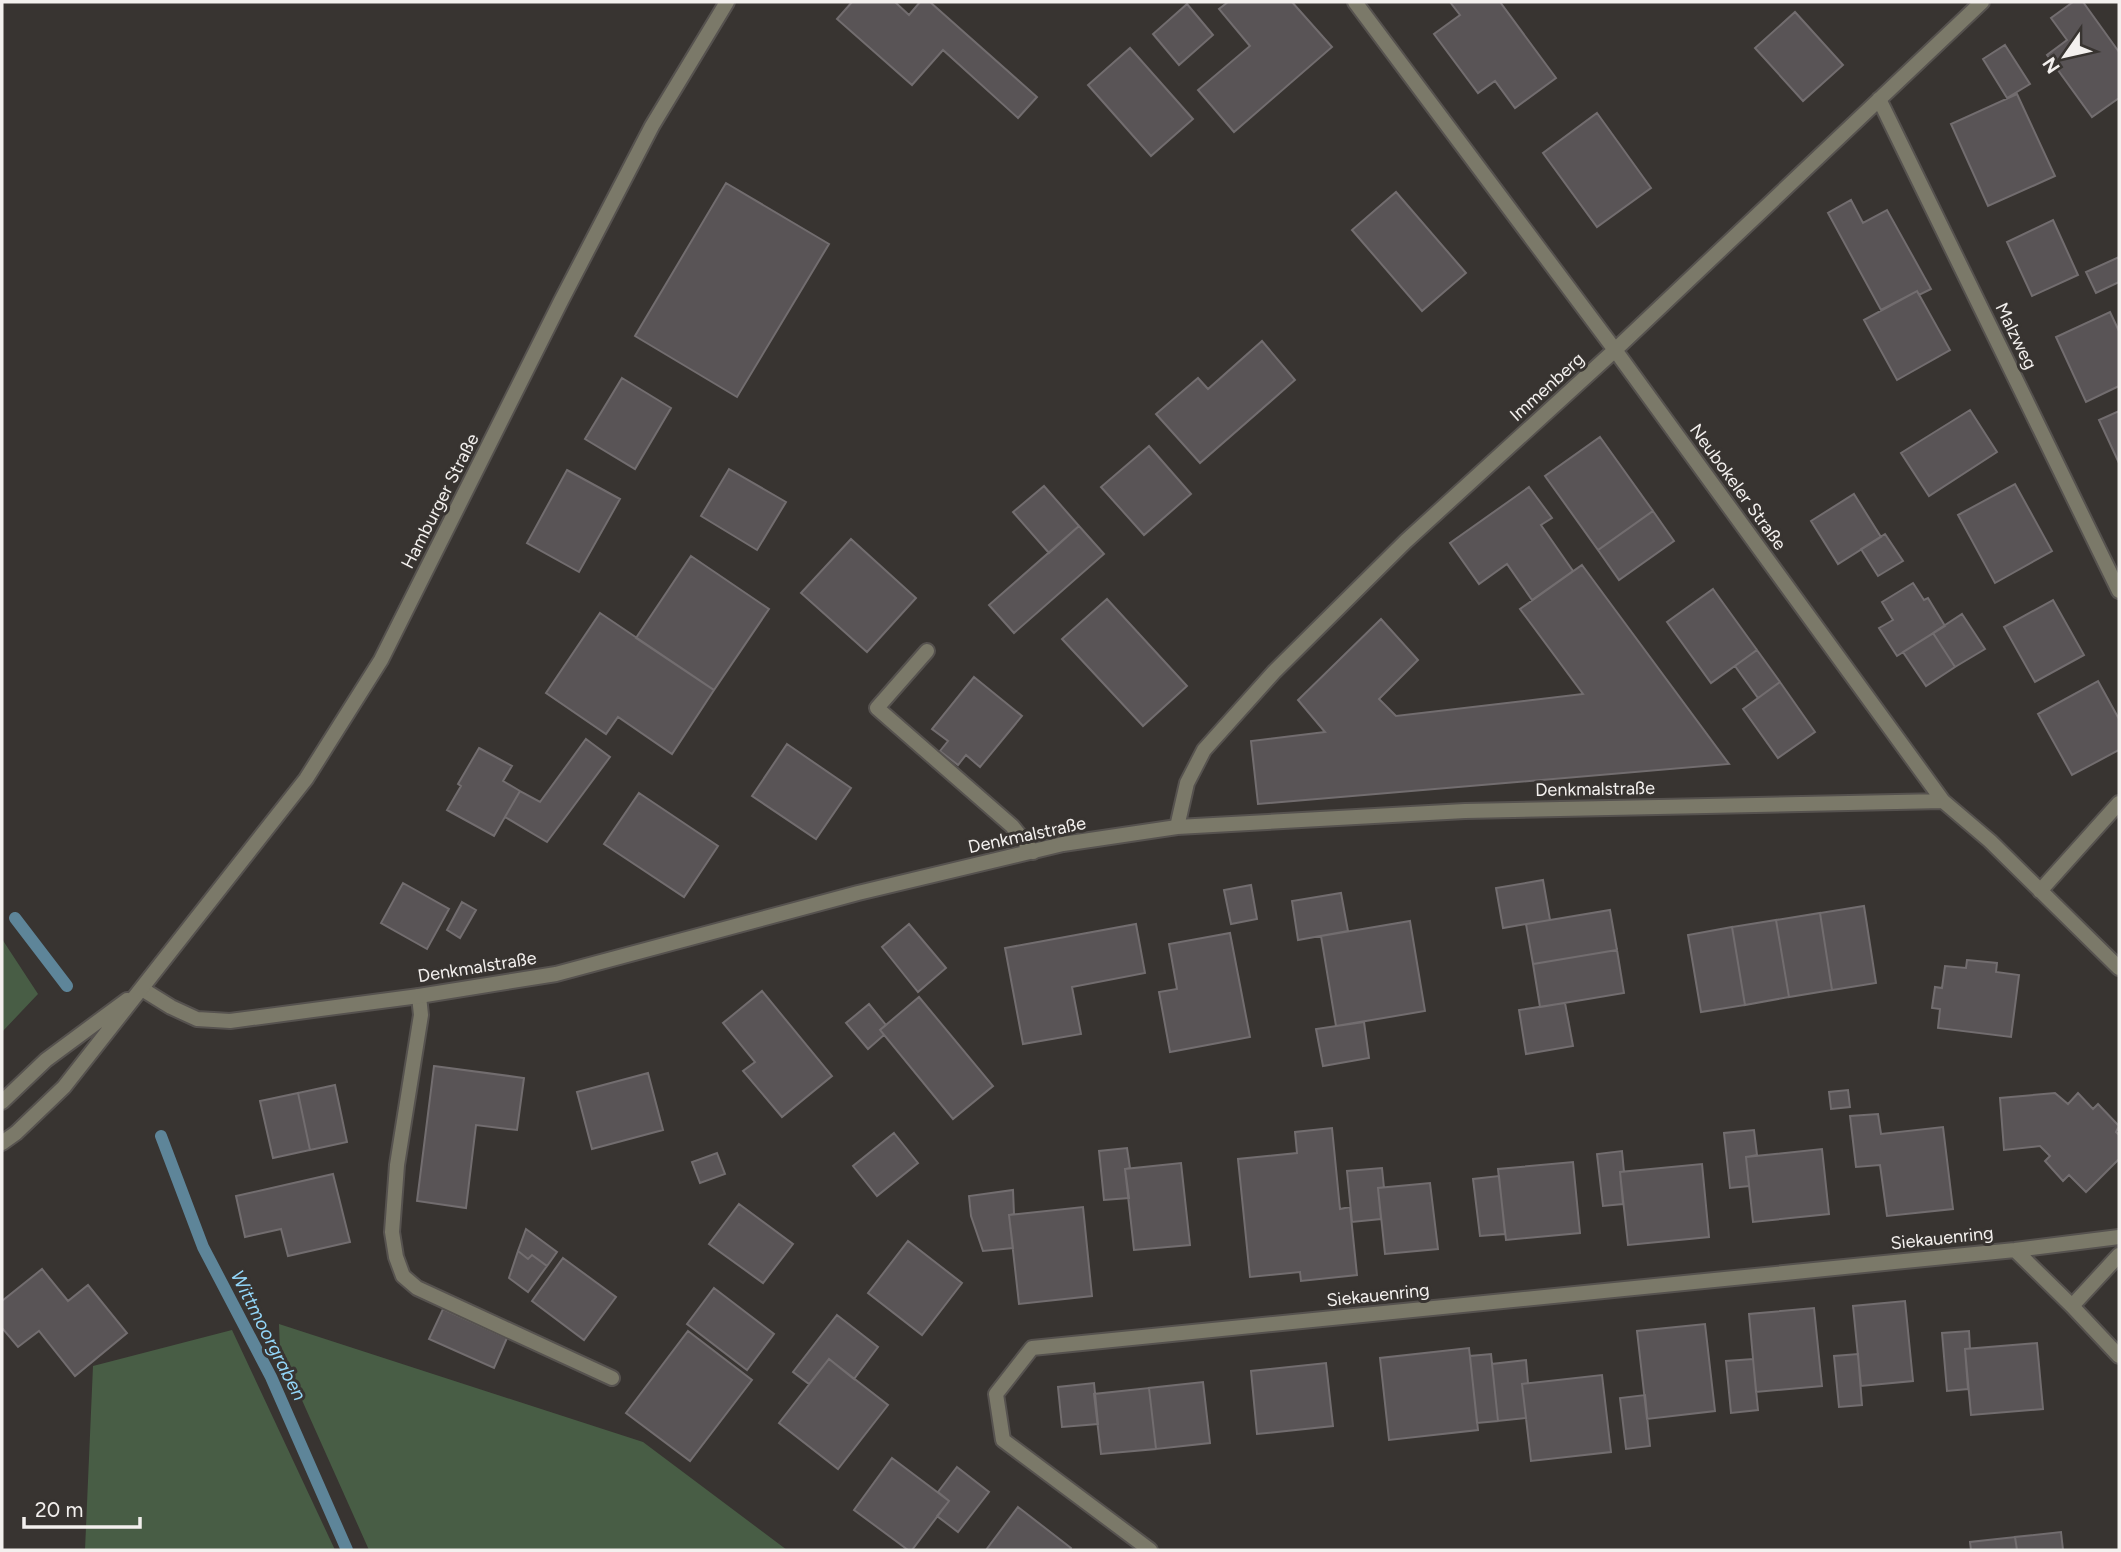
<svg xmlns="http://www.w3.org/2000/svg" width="2121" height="1552" font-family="Figtree,sans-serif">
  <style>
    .green { fill: #485d45 }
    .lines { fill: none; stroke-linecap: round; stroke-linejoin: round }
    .stream { stroke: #5e8599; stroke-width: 12 }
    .building { fill: #595456; stroke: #726d6f; stroke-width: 2 }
    .service-casing { stroke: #56524f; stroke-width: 18 }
    .minor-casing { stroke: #56524f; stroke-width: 18 }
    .tertiary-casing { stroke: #56524f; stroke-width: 18 }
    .service { stroke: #7b7969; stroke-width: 14 }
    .minor { stroke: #7b7969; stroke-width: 14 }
    .tertiary { stroke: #7b7969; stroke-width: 14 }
    .labels { text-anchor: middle; stroke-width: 6; stroke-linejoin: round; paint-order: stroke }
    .street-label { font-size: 18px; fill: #f3f0ee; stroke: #383431 }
    .water-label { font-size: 19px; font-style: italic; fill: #93d6f9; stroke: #383431 }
  </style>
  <rect width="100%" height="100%" fill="#383431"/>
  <path class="green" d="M2 939 38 994 2 1032Z
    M279 1324 643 1442 787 1550H369L280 1351Z
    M232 1330 335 1550H85L93 1366Z"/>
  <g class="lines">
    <path class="stream" d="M15 918 67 986
      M161 1136 203 1247 271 1377 347 1550"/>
  </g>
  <path class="building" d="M852 2H895L909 15 920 2H930L1037 97 1018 118 943 50 912 85 837 19Z
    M1228 2H1292L1332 47 1234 132 1198 90 1250 46 1219 9Z
    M1450 2H1500L1556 78 1515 108 1495 81 1478 93 1434 34 1460 15Z
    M2073 2H2083L2119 52V98L2092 117 2047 55 2067 40 2051 18Z
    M1187 4 1213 35 1179 65 1153 34Z
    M1795 12 1843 65 1803 101 1755 48Z
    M2005 45 2030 84 2007 98 1983 59Z
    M1130 48 1193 119 1151 156 1088 85Z
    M2017 94 2055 176 1988 206 1951 124Z
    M1597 113 1651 188 1597 227 1543 153Z
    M726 183 829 244 737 397 635 336Z
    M1396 192 1466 273 1422 311 1352 230Z
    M1851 200 1863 223 1887 210 1931 289 1919 295 1917 291 1881 310 1828 213Z
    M2053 220 2078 275 2032 296 2007 242Z
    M2119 257V282L2096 293 2086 272Z
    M1917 291 1950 350 1897 380 1864 320Z
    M2110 312 2119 331V386L2086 402 2056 337Z
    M1262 341 1295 380 1200 463 1156 414 1198 378 1208 389Z
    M622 378 671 408 635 469 585 439Z
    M1970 410 1997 452 1929 496 1901 453Z
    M2119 411V463L2099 420Z
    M1600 437 1653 511 1598 550 1545 476Z
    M1149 446 1191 494 1144 535 1101 487Z
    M729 469 786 502 757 550 701 516Z
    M567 470 620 499 579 572 527 543Z
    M2015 484 2052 551 1995 583 1958 515Z
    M1044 486 1079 526 1049 553 1013 512Z
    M1529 487 1552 518 1541 525 1573 571 1532 600 1507 564 1479 584 1450 543Z
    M1854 494 1881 537 1838 564 1811 521Z
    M1653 511 1674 541 1619 580 1598 550Z
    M1079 526 1104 554 1014 633 989 605Z
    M1885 534 1903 561 1878 576 1861 549Z
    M851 539 916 598 867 652 801 593Z
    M691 556 769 609 714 690 636 638Z
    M1582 565 1729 764 1258 804 1251 741 1325 732 1298 700 1381 619 1418 660 1379 699 1396 716 1583 694 1520 609Z
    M1913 583 1924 600 1928 598 1945 626 1897 656 1879 628 1893 620 1882 602Z
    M1713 589 1757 650 1711 683 1667 622Z
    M1107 599 1187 686 1143 726 1062 639Z
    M2053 600 2084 655 2035 682 2004 627Z
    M600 613 714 690 672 754 618 717 606 734 546 693Z
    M1962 614 1985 649 1955 667 1933 633Z
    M1933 633 1955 667 1926 686 1903 652Z
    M1757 650 1780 682 1758 698 1735 666Z
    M974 677 1022 716 980 767 966 755 958 765 940 751 948 741 932 729Z
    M2098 681 2119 719V750L2072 775 2038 714Z
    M1780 682 1815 732 1778 758 1743 709Z
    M586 739 610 757 547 842 505 817 520 791 540 802Z
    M787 744 851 788 816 839 752 796Z
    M479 748 512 766 503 781 520 791 494 836 447 810 461 786 458 784Z
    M639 793 718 846 684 897 604 844Z
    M1543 880 1550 920 1503 928 1496 888Z
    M403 883 449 909 427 949 381 923Z
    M1251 885 1257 919 1231 924 1224 890Z
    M1341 893 1348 931 1298 940 1292 901Z
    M462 902 476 910 460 938 447 930Z
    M1864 906 1876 983 1832 990 1820 913Z
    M1610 910 1617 950 1533 964 1526 924Z
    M1820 913 1832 990 1789 997 1776 920Z
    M1776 920 1789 997 1745 1005 1732 927Z
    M1410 921 1425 1011 1336 1026 1321 936Z
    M909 924 946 968 918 992 882 947Z
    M1136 924 1145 973 1072 987 1081 1034 1023 1044 1005 948Z
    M1732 927 1745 1005 1701 1012 1688 935Z
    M1230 933 1250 1037 1170 1052 1159 992 1177 989 1169 944Z
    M1617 950 1624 993 1540 1007 1533 964Z
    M1967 960 1997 963 1996 972 2019 975 2011 1037 1938 1028 1940 1009 1932 1008 1935 987 1942 988 1945 966 1966 968Z
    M762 991 832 1076 782 1117 743 1071 755 1062 723 1023Z
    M919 997 993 1086 953 1119 880 1030Z
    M1565 1003 1573 1046 1526 1054 1519 1010Z
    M869 1004 886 1025 880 1030 884 1035 868 1049 846 1023Z
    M1364 1022 1369 1058 1323 1066 1316 1029Z
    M434 1066 524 1078 517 1130 476 1125 466 1208 417 1201Z
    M648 1073 663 1130 592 1149 577 1092Z
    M335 1085 347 1142 310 1150 298 1093Z
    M1848 1090 1850 1107 1831 1109 1829 1092Z
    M298 1093 310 1150 273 1158 260 1101Z
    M2055 1093 2068 1104 2078 1093 2093 1109 2098 1104 2119 1126 2116 1132 2119 1135V1159L2086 1192 2069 1175 2063 1181 2045 1161 2050 1156 2040 1146 2004 1150 2000 1098Z
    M1878 1114 1881 1134 1943 1127 1953 1209 1887 1216 1880 1165 1856 1167 1850 1116Z
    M1332 1128 1340 1209 1350 1207 1357 1275 1301 1281 1300 1272 1250 1277 1238 1159 1297 1153 1295 1132Z
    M1754 1130 1757 1155 1746 1157 1749 1186 1730 1188 1724 1133Z
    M894 1133 918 1163 877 1196 853 1166Z
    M1127 1148 1130 1168 1125 1169 1129 1198 1104 1200 1099 1151Z
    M1822 1149 1829 1214 1753 1222 1746 1157Z
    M1622 1151 1624 1172H1620L1623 1204 1603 1206 1597 1154Z
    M717 1153 725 1174 700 1183 692 1162Z
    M1573 1162 1580 1233 1506 1240 1498 1169Z
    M1181 1163 1190 1245 1134 1250 1125 1169Z
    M1702 1164 1709 1237 1628 1245 1620 1172Z
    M1382 1168 1384 1188H1378L1381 1219 1352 1222 1347 1171Z
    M333 1174 350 1242 288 1256 281 1229 245 1237 236 1196Z
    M1499 1176 1505 1234 1480 1236 1473 1179Z
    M1430 1183 1438 1249 1385 1254 1378 1188Z
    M1013 1190 1014 1214 1009 1215 1013 1248 983 1251 971 1216 969 1196Z
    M739 1204 793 1244 763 1283 709 1244Z
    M1083 1207 1092 1296 1019 1304 1009 1215Z
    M526 1229 557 1252 547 1266 532 1255 528 1259 518 1251Z
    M908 1241 962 1283 922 1335 868 1293Z
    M518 1251 528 1259 532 1255 547 1266 528 1292 509 1278Z
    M563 1258 616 1297 584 1340 532 1301Z
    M42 1269 68 1301 88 1285 127 1333 75 1376 39 1331 18 1347 2 1328V1301Z
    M714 1288 774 1334 747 1370 687 1324Z
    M1905 1301 1913 1381 1861 1386 1853 1306Z
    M1814 1308 1822 1386 1756 1392 1749 1314Z
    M443 1309 507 1338 494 1368 429 1339Z
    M837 1315 878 1347 854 1379 829 1359 809 1384 793 1372Z
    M1705 1324 1715 1411 1647 1419 1637 1331Z
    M688 1331 752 1380 690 1461 626 1413Z
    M1969 1331 1970 1349H1965L1968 1389 1947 1391 1942 1333Z
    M2037 1343 2043 1409 1971 1415 1965 1349Z
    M1469 1348 1478 1430 1389 1440 1380 1358Z
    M1491 1354 1498 1421 1477 1423 1470 1356Z
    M1858 1354 1862 1405 1839 1407 1834 1356Z
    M829 1359 888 1405 838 1469 779 1423Z
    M1753 1359 1758 1410 1731 1413 1726 1361Z
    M1526 1360 1528 1383 1522 1384 1526 1418 1498 1421 1492 1364Z
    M1326 1363 1333 1426 1257 1434 1251 1371Z
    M1602 1375 1611 1452 1531 1461 1522 1384Z
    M1203 1382 1210 1443 1156 1449 1149 1388Z
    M1094 1383 1098 1424 1062 1427 1058 1387Z
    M1149 1388 1156 1449 1101 1454 1094 1394Z
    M1645 1395 1650 1446 1626 1449 1620 1398Z
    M892 1458 949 1501 912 1550H908L854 1510Z
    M957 1467 989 1492 958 1532 937 1516 949 1501 938 1492Z
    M1018 1507 1071 1548 1070 1550H986Z
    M2061 1532 2063 1550H2017L2015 1537Z
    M2015 1537 2017 1550H1971L1970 1542Z"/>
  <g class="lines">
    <defs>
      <path id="service" d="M927 651 877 708 1012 826 1033 852
        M419 996 421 1015 397 1165 392 1232 396 1257 403 1276 417 1288 612 1378"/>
      <path id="minor" d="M1355 2 1615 350 1943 801 1990 841 2119 968
        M1879 99 2119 591
        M1177 827 1187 783 1204 750 1274 672 1406 541 1615 350 1982 2
        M2040 891 2119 803
        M142 989 171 1007 197 1019 230 1021 419 996 556 974 858 893 1063 844 1177 827 1465 811 1943 801
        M2015 1250 2072 1306
        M2119 1255 2072 1306 2119 1356
        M1150 1550 1003 1440 996 1394 1032 1348 2015 1250 2119 1237"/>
      <path id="tertiary" d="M2 1102 46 1060 127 1000
        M2 1143 16 1133 64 1087 306 779 381 660 561 301 652 126 727 2"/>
    </defs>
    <use href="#service" class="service-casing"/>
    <use href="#minor" class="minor-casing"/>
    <use href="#tertiary" class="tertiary-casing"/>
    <use href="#service" class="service"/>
    <use href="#minor" class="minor"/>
    <use href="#tertiary" class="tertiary"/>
  </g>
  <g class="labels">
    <g class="street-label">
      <text transform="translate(2016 336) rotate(64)" y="6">Malzweg</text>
      <text transform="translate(1547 387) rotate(-42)" y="6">Immenberg</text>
      <text transform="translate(1738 487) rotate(54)" y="6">Neubokeler Straße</text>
      <text transform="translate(440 501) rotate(-63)" y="6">Hamburger Straße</text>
      <text transform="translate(1595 789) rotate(-1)" y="6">Denkmalstraße</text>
      <text transform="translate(1027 835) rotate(-12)" y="6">Denkmalstraße</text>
      <text transform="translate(477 967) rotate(-9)" y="6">Denkmalstraße</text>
      <text transform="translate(1942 1238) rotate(-6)" y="6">Siekauenring</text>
      <text transform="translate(1378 1295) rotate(-6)" y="6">Siekauenring</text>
    </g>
    <g class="water-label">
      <text transform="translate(269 1335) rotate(63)" y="7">Wittmoorgraben</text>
    </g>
  </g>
  <rect width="2121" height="1552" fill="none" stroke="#f3f0ee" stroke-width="7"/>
  <g transform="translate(2065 56) rotate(236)" stroke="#383431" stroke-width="5" paint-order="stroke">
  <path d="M0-5L12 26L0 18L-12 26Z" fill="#f3f0ee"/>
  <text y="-10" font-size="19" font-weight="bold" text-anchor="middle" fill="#f3f0ee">N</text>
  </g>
  <path d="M24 1517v10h116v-10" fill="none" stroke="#f3f0ee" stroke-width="3.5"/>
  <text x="35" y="1517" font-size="21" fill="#f3f0ee" stroke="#383431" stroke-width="5" paint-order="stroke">20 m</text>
</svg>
